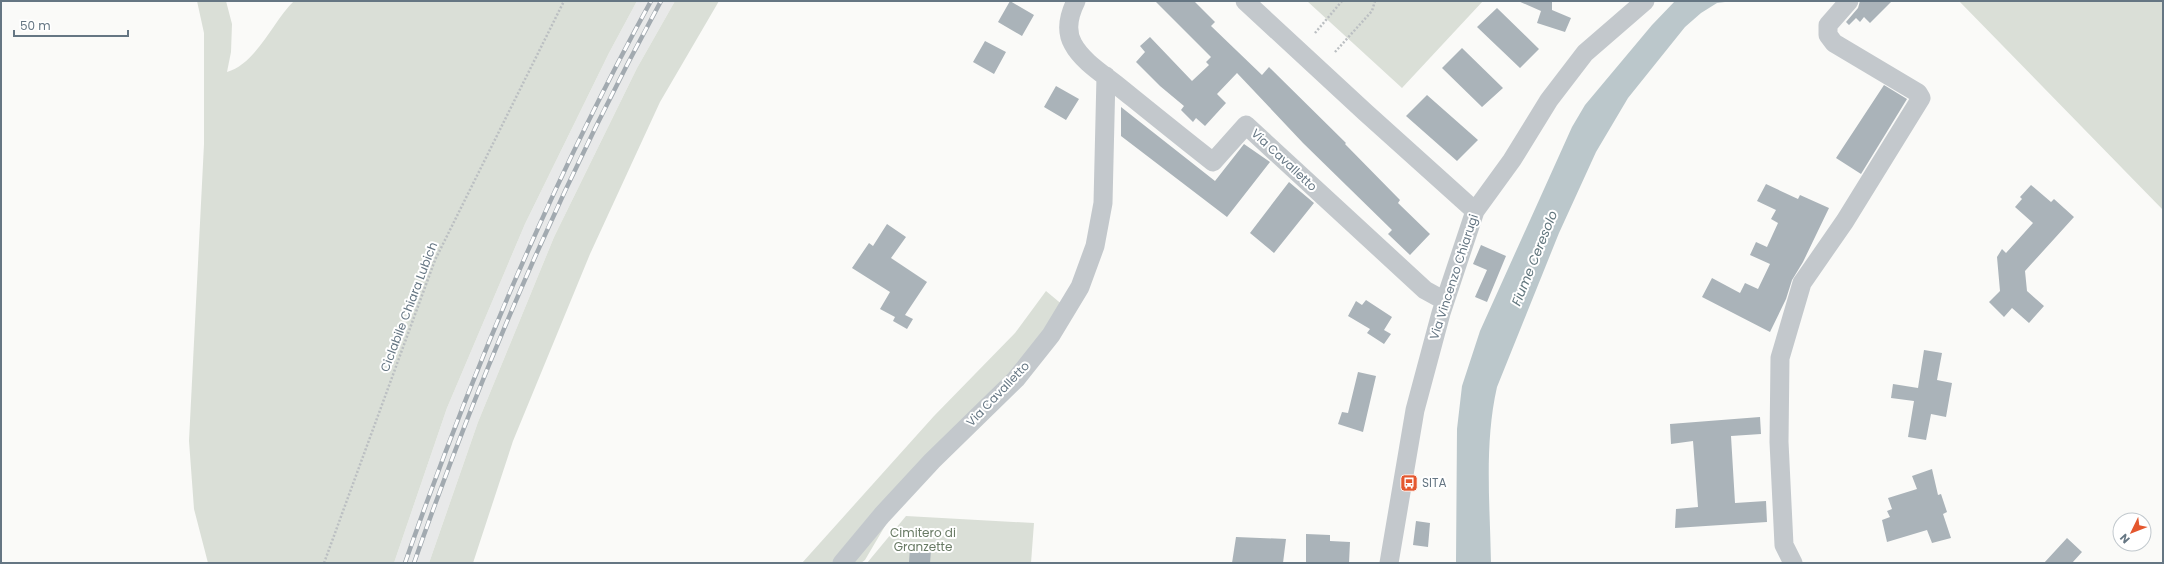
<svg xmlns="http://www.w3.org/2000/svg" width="2164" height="564" font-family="Poppins,sans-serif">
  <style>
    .built { fill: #e8e9e9 }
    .green { fill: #dadfd7 }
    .water { fill: #bbc7cb }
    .building { fill: #aab3b9 }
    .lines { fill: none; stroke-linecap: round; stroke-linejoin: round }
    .path { stroke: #bbbfc2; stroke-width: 2.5; stroke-dasharray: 2 2; stroke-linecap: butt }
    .minor { stroke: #c3c8cc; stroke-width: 19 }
    .rail-casing { stroke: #a2aab0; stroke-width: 4.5 }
    .rail { stroke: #fff; stroke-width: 3; stroke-dasharray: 9; stroke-linecap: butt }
    .labels { text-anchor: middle; stroke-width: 4; stroke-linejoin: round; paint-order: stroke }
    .street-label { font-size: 12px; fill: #657683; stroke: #fff }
    .poi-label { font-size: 12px; fill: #657683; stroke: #fff; text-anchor: start }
    .park-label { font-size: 12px; fill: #687a64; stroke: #fff }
    .water-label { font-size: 13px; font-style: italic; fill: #60757c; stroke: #fff }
  </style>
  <rect width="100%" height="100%" fill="#fafaf8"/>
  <path class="built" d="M637 1H675L637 68 554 237 478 422 429 563H394L447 408 525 224 609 53Z"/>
  <path class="green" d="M197 1H226L232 24 231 52 227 72C257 63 273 21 294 1H637L609 53 525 224 447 408 394 563H208L194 509 189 441 204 144V33Z
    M675 1H719L660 102 590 254 513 441 473 563H429L478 422 554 237 637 68Z
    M1307 1H1483L1402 88Z
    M1959 1H2163V210Z
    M1046 291 1064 306 1038 347 905 492 865 560 861 563H802L934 416 1015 333Z
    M906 516 1034 523 1031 563H867Z"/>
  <path class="water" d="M1675 1H1733L1717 3 1701 13 1685 27 1628 98 1596 152 1559 233 1497 387C1484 444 1490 505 1491 563H1456L1457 429 1462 386 1480 331 1572 127 1585 105 1652 25Z"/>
  <path class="building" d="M1010 1 1034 15 1022 36 998 22Z
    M1155 1H1194L1215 22 1211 26 1262 75 1269 67 1346 143 1345 144 1400 200 1398 203 1430 234 1410 255 1388 234 1392 230 1303 143 1237 73 1217 94 1226 103 1205 126 1196 118 1193 122 1181 110 1184 106 1160 86 1136 62 1145 52 1140 46 1150 37 1192 81 1209 65 1206 62 1211 57Z
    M1518 1H1552V10L1571 18 1565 32 1537 23 1541 11Z
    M1860 1H1892L1870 23 1864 17 1860 22 1856 18 1849 25 1846 22 1858 8Z
    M1497 8 1539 49 1520 68 1477 27Z
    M985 41 1006 52 994 74 973 62Z
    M1462 48 1503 88 1482 107 1442 68Z
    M1884 85 1907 99 1861 174 1836 158Z
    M1056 86 1079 99 1066 120 1044 107Z
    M1427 95 1478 140 1457 161 1406 116Z
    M1121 107 1215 181 1244 144 1270 162 1227 217 1121 136Z
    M1289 182 1314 203 1274 253 1250 233Z
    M1766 184 1798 199 1800 195 1829 208 1803 262 1792 280 1786 299 1770 332 1702 297 1712 278 1740 293 1745 283 1758 289 1770 264 1750 255 1756 242 1767 247 1778 223 1771 219 1776 210 1757 201Z
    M2031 185 2051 202 2054 199 2074 217 2025 271 2027 291 2044 306 2029 323 2012 308 2004 317 1989 302 2000 291 1997 257 2002 249 2006 253 2033 223 2015 207 2022 199 2020 197Z
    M887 224 906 237 891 258 927 282 905 315 913 319 907 329 893 321 895 317 880 309 890 292 852 268 869 243 873 246Z
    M1481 245 1506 256 1487 302 1475 297 1487 270 1473 264Z
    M1366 300 1392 317 1384 330 1391 334 1384 344 1367 333 1370 329 1348 316 1356 301 1362 305Z
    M1924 350 1942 353 1937 380 1952 383 1946 417 1931 414 1926 440 1908 437 1914 401 1891 398 1893 384 1918 388Z
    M1358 372 1376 376 1363 432 1338 424 1342 412 1348 413Z
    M1760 417 1761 434 1731 436 1735 503 1766 501 1767 522 1675 528 1676 509 1698 507 1693 441 1671 444 1670 424Z
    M1932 469 1938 495 1941 494 1947 512 1943 514 1951 538 1932 543 1927 530 1887 542 1882 520 1890 517 1887 511 1892 509 1888 498 1917 489 1912 476Z
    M1416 521 1430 523 1428 547 1413 545Z
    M1306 534 1330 535V541L1350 542 1349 563H1306Z
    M1236 537 1286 539 1283 563H1232Z
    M2067 538 2082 552 2072 563H2044Z
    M910 548 931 550 930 563 909 562Z"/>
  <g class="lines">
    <path class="path" d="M1315 33 1342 1
      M1335 52 1372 11 1375 1
      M324 563 435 260 564 1"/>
    <path class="minor" d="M1076 1C1069 15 1065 30 1073 44 1082 61 1103 74 1118 86 1149 111 1181 137 1213 162L1246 125 1425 290 1445 301
      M1245 1 1365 112 1475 211
      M842 563 882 515 932 461 1016 379 1051 335 1080 287 1095 246 1103 203 1106 76
      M1389 563 1415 410 1441 313 1475 211 1512 160 1549 100 1585 53 1645 1
      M1793 563 1784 545 1779 442 1780 358 1802 283 1845 221 1921 98 1918 93 1834 43 1828 35V25L1849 1"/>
    <defs>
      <path id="rail" d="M405 563C473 369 552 181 651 1
        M414 563C482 369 563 181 661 1"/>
    </defs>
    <use href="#rail" class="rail-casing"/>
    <use href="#rail" class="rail"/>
  </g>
  <defs>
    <symbol id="bus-square" viewBox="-11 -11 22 22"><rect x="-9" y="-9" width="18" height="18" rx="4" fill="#e4572e" stroke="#fff"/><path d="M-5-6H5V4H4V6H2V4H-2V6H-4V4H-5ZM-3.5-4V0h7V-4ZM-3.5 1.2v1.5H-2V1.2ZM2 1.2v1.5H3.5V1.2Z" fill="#fff"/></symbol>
  </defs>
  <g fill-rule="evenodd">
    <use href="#bus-square" x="1399" y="473" width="20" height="20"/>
  </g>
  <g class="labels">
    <g class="street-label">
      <text transform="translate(1284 160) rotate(43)" y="4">Via Cavalletto</text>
      <text transform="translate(1454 277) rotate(-72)" y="4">Via Vincenzo Chiarugi</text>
      <text transform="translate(409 307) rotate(-69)" y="4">Ciclabile Chiara Lubich</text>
      <text transform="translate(998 394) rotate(-46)" y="4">Via Cavalletto</text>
    </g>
    <g class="poi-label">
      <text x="1422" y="487">SITA</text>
    </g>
    <g class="park-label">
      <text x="923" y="537">Cimitero di<tspan x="923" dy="14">Granzette</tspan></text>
    </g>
    <g class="water-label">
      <text transform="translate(1534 258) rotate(-68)" y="5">Fiume Ceresolo</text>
    </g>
  </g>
  <rect width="2164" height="564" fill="none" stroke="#657683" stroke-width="4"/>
  <g transform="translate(2132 532) rotate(227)"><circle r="19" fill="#ffffff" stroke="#c1c8cd"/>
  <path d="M0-3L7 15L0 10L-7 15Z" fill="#e4572e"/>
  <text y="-6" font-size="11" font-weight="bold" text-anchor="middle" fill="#657683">N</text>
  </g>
  <path d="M14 30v6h114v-6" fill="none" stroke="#657683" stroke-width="2"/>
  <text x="20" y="30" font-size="12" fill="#657683" stroke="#ffffff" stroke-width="3" paint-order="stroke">50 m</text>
</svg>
